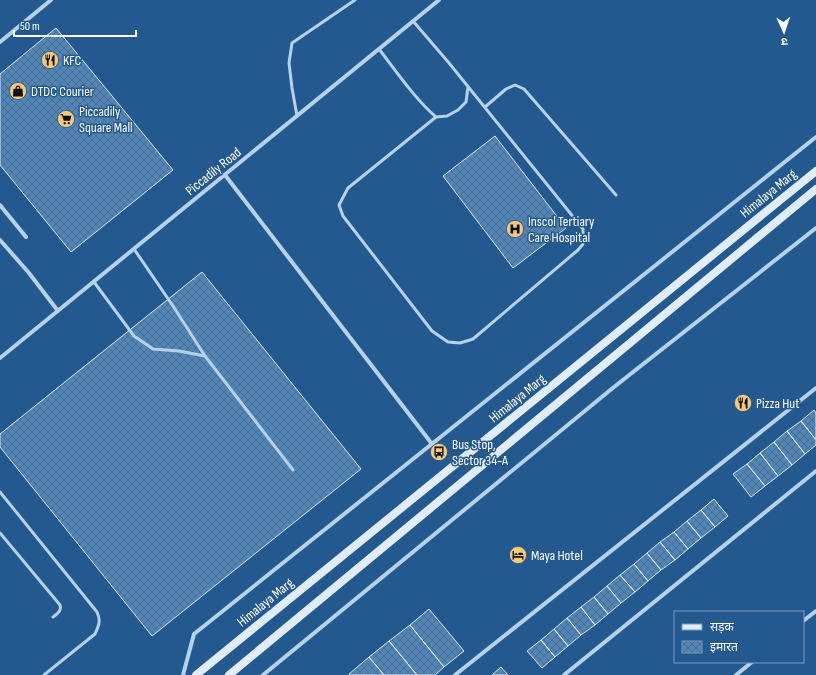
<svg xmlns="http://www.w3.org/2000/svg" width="816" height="675" font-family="'Sofia Sans Condensed','Noto Sans Devanagari',sans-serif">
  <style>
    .building { fill: url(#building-cross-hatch); stroke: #dae9f9 }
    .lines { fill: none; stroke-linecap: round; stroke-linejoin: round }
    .service { stroke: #b5d1eb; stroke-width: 3 }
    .minor { stroke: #b5d1eb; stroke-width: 4 }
    .secondary { stroke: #e0ecf9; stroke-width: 8 }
    .labels { text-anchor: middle; stroke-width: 3; stroke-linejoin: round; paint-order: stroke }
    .poi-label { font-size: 14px; fill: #fff; stroke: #24598f; text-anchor: start }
    .street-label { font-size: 14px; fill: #fff; stroke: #24598f }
  </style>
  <defs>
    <pattern id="building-cross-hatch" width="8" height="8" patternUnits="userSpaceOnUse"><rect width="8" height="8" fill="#5185b7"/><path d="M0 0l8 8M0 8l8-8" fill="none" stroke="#4f6e8c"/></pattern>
  </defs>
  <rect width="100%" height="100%" fill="#24598f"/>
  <path class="building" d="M56 28 173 170 71 252 0 165V74Z
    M495 136 566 228 513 268 443 176Z
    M202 272 361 469 152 636 0 447V434Z
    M814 410 816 413V440L801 421Z
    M801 421 816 440V445L805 454 787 431Z
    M787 431 805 454 792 465 774 442Z
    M774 442 792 465 778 476 760 453Z
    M760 453 778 476 765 486 747 464Z
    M747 464 765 486 751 497 733 474Z
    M714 499 728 516 715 527 701 510Z
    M701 510 715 527 701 538 687 521Z
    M687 521 701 538 688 549 674 532Z
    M674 532 688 549 675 560 660 542Z
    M660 542 675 560 661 570 647 553Z
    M647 553 661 570 648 581 634 564Z
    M634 564 648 581 635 592 620 575Z
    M620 575 635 592 621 603 607 586Z
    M607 586 621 603 608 614 594 597Z
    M594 597 608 614 595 625 581 607Z
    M581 607 595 625 581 635 567 618Z
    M429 609 464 651 444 667 410 625Z
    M567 618 581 635 568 646 554 629Z
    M410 625 444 667 435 675H417L389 641Z
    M554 629 568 646 555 657 541 640Z
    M541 640 555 657 542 668 527 651Z
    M389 641 417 675H384L369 657Z
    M369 657 384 675H350L349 674Z
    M501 667 508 675H492Z"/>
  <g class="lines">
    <path class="service" d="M413 21 449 63 583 229V244L578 250 473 339 460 343 448 342 432 331 343 216 339 205 348 188 436 117
      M379 49C396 71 415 99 436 117L447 116 458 110 466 102 468 87
      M485 107 506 89 515 85 524 89 616 195
      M297 116 292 88 289 63 292 43 355 0
      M134 249 173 306 205 356
      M94 282 134 336 153 349 179 351 205 356 293 470
      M0 492 97 612C101 621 99 625 95 634L44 675
      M0 533 60 605C62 611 57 614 53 617"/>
    <path class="minor" d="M0 42 51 0
      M225 175 432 444
      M0 205 26 237
      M0 240 29 273 58 311
      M0 358 439 0
      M803 621 816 611
      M183 675 194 634 816 137
      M263 675 614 387 816 228
      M455 675 816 388
      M564 675 816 471
      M736 675 752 662"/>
    <path class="secondary" d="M196 675 816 171
      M229 675 816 189"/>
  </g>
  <defs>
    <symbol id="restaurant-disc" viewBox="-11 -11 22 22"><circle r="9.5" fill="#f6ca79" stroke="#24598f"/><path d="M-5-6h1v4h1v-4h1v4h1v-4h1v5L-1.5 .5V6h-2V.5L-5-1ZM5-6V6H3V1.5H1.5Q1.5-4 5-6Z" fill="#111"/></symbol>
    <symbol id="shop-disc" viewBox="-11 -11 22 22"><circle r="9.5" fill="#f6ca79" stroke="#24598f"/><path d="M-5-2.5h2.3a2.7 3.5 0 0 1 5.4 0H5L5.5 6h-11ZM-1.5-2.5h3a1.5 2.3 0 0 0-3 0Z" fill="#111"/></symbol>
    <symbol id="supermarket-disc" viewBox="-11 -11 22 22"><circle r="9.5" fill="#f6ca79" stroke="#24598f"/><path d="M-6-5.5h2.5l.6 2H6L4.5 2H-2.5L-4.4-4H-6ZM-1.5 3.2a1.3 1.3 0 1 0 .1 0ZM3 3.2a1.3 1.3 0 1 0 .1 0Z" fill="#111"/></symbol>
    <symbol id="hospital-disc" viewBox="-11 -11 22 22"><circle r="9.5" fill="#f6ca79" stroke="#24598f"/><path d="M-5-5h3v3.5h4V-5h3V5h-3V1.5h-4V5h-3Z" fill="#111"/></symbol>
    <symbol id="bus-disc" viewBox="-11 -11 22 22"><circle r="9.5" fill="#f6ca79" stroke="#24598f"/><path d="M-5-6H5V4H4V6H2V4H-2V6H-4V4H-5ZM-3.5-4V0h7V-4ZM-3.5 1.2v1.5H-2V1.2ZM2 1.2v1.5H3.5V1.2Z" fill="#111"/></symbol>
    <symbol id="hotel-disc" viewBox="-11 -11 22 22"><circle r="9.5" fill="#f6ca79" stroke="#24598f"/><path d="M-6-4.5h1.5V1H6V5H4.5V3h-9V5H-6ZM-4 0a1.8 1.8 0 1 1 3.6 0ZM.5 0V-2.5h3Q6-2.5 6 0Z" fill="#111"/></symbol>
  </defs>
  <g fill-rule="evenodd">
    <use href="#restaurant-disc" x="40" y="50" width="20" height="20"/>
    <use href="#shop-disc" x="8" y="81" width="20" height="20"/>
    <use href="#supermarket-disc" x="56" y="109" width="20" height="20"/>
    <use href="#hospital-disc" x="505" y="219" width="20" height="20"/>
    <use href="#restaurant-disc" x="733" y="393" width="20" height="20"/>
    <use href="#bus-disc" x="429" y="442" width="20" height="20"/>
    <use href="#hotel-disc" x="508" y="545" width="20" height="20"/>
  </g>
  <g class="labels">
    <g class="poi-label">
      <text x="63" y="65">KFC</text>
      <text x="31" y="96">DTDC Courier</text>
      <text x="79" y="116">Piccadily<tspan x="79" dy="16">Square Mall</tspan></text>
      <text x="528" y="226">Inscol Tertiary<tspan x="528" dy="16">Care Hospital</tspan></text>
      <text x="756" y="408">Pizza Hut</text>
      <text x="452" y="449">Bus Stop,<tspan x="452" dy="16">Sector 34-A</tspan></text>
      <text x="531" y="560">Maya Hotel</text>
    </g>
    <g class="street-label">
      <text transform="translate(213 171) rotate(-39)" y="5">Piccadily Road</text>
      <text transform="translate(768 193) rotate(-39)" y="5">Himalaya Marg</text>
      <text transform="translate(517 398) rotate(-39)" y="5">Himalaya Marg</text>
      <text transform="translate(265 602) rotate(-39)" y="5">Himalaya Marg</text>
    </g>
  </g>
  <rect x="674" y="611" width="130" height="52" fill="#24598f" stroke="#7c9bbc"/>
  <rect x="682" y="624" width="20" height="6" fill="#e0ecf9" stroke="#7c9bbc"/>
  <text x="710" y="631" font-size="12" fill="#ffffff">सड़क</text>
  <rect x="682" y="641" width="20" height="12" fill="url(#building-cross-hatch)" stroke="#7c9bbc"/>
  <text x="710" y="651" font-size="12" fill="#ffffff">इमारत</text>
  <g transform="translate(784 32) rotate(177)" stroke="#24598f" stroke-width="3" paint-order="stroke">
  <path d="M0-3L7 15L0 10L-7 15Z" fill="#ffffff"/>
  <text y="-6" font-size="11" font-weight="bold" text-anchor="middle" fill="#ffffff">उ</text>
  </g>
  <path d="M14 30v6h122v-6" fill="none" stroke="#ffffff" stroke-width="2"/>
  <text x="20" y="30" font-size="12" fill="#ffffff" stroke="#24598f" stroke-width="3" paint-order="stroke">50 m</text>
</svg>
